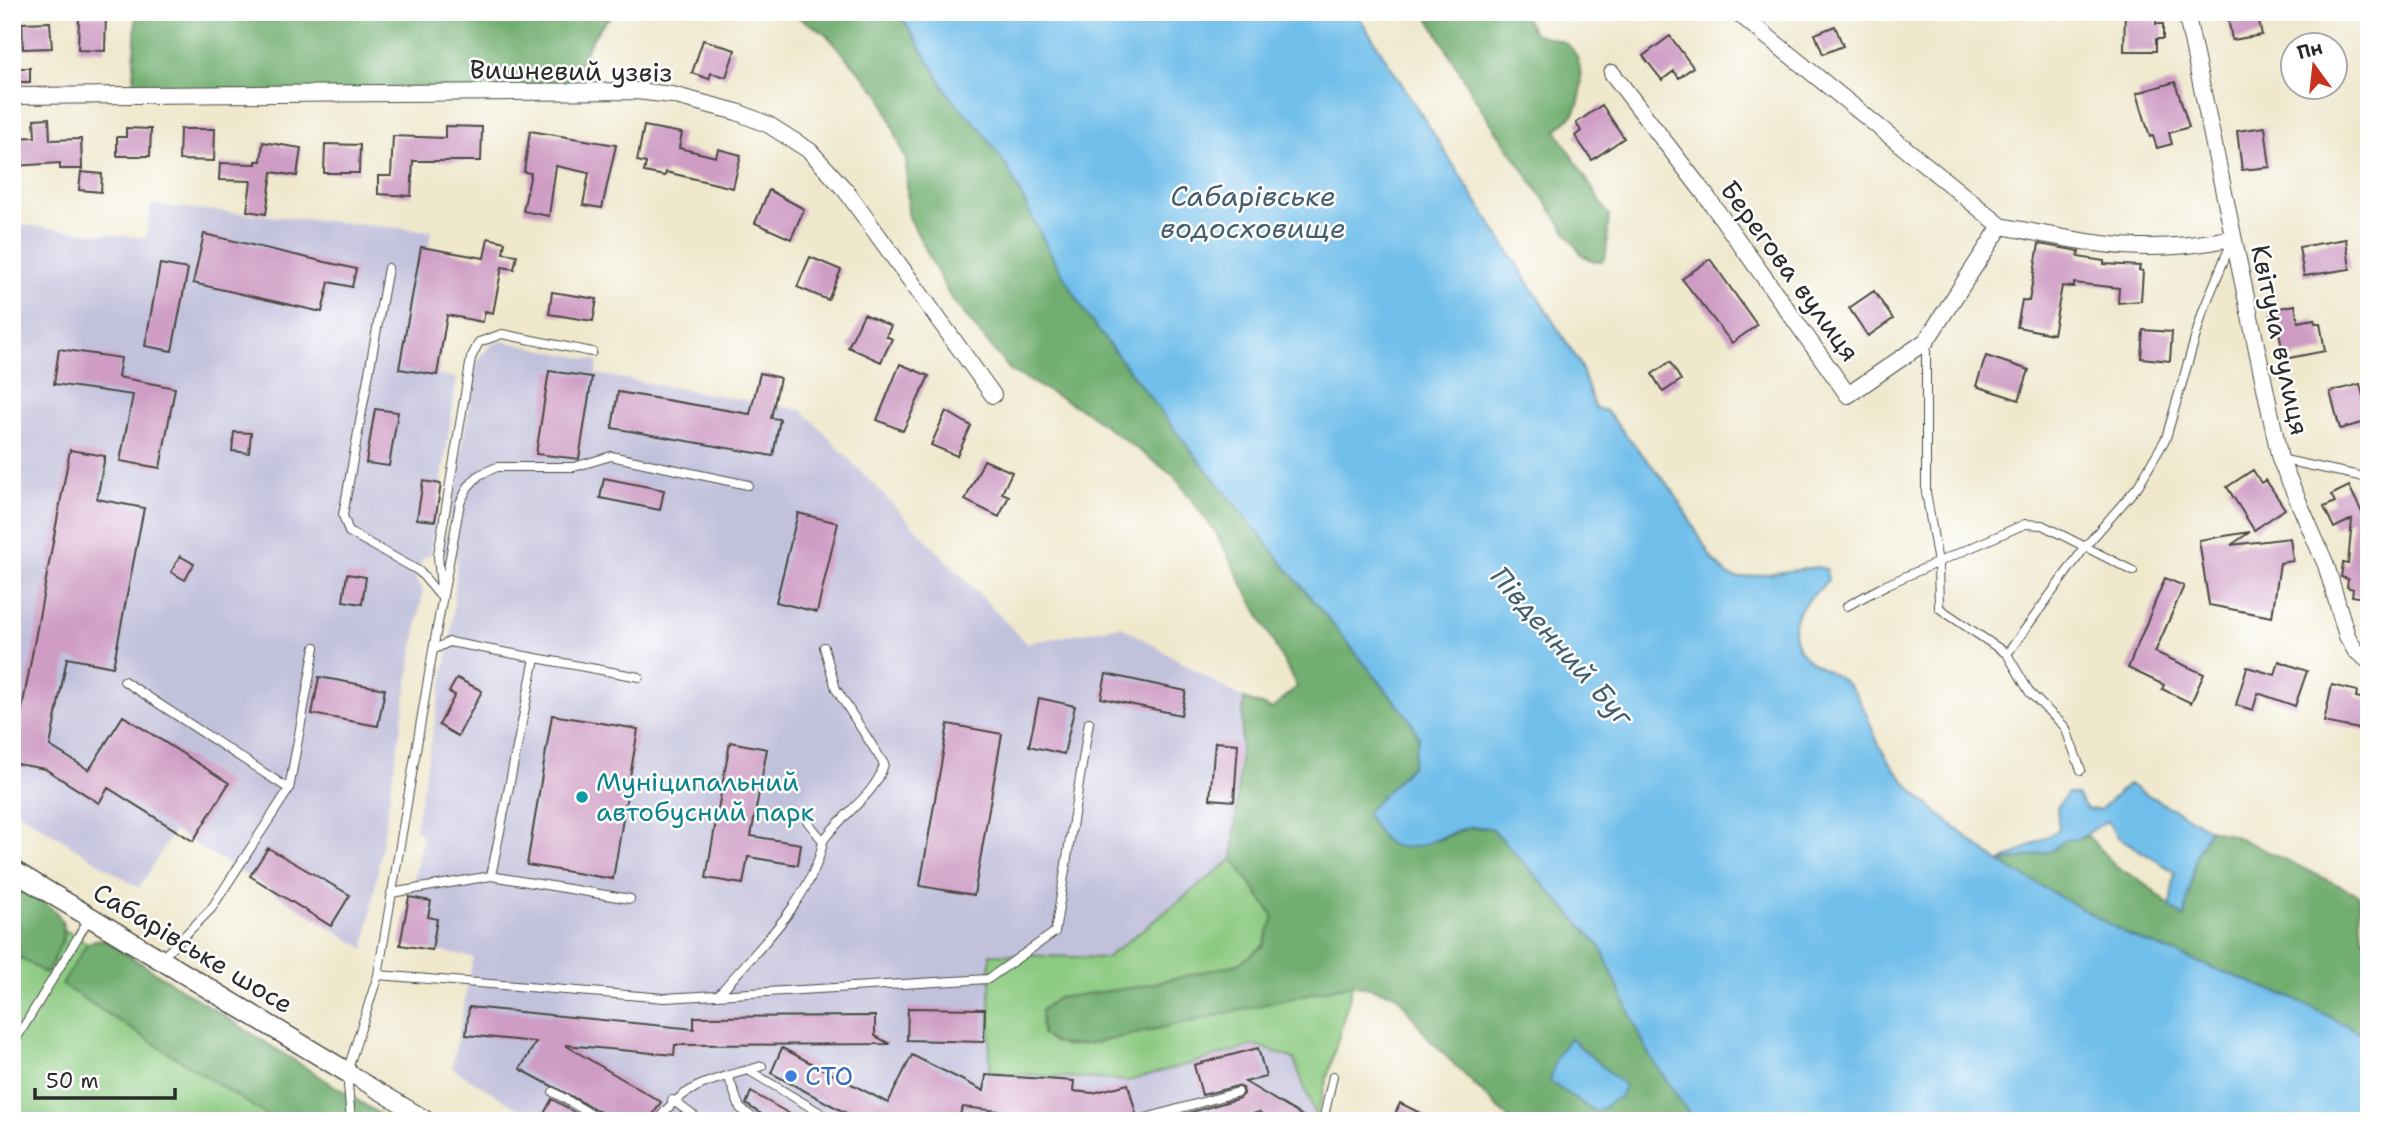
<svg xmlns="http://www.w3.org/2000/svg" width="2381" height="1133" font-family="'Shantell Sans',sans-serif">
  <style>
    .industrial { fill: #c2c1dc }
    .green { fill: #8cca81; stroke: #5c7a56; stroke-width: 2 }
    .forest { fill: #71ae6f; stroke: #4e6c4d; stroke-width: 2 }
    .water { fill: #6fbeea; stroke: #4d748a; stroke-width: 2 }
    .building { fill: #cf9dc4 }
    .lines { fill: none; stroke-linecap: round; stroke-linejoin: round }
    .service-casing { stroke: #484743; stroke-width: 10 }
    .minor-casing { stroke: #484743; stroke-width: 18 }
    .tertiary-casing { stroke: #484743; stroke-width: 22 }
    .service { stroke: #fff; stroke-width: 8 }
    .minor { stroke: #fff; stroke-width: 16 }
    .tertiary { stroke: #fff; stroke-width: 19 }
    .culture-dot { fill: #0f9aa8; stroke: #fff; stroke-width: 2.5 }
    .shop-dot { fill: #3f7fe0; stroke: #fff; stroke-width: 2.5 }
    .labels { text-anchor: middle; stroke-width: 5; stroke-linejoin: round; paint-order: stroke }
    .street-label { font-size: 26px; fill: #2b2b2b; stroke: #fff }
    .culture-label { font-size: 26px; fill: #0d838f; stroke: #fff; text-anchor: start }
    .shop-label { font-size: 26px; fill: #366cbe; stroke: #fff; text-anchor: start }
    .water-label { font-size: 28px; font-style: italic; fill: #435e6e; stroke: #fff }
  </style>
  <rect width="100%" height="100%" fill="#fff"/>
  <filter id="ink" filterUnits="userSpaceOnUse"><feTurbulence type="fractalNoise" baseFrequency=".0143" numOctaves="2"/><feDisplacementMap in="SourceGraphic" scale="14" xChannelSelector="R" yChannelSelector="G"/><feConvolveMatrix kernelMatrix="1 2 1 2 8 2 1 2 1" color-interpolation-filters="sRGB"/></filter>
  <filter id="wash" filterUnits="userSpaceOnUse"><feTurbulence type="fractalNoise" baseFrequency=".00686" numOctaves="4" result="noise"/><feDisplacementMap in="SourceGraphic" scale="28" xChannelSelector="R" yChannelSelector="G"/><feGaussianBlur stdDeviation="1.57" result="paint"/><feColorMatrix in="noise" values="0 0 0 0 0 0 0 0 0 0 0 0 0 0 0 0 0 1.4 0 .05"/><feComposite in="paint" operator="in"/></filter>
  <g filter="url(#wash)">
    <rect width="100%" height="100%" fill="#efe8cd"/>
    <path class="industrial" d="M151 205 431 231 429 248 459 254 437 375 457 378 431 554 421 560 417 580 423 590 365 949 174 831 139 888 12 808V224L146 238Z
      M502 341 598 361 596 374 802 410 1026 643 1121 626 1244 699 1233 859 1106 958H1019L990 1071 1128 1081 1256 1045 1294 1059 1317 1121H539L452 1068 473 957 400 945 423 837 415 829 452 629 457 558 443 555 477 361 491 345Z"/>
    <path class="green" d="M1233 859 1274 917 1263 946 1239 964 1137 987 1057 998 1064 1046 1095 1043 1353 984 1316 1118 1294 1059 1256 1045 1128 1081 990 1072V954L1106 958Z
      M65 930 87 943 63 985 276 1121H12V953L46 973 64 938Z"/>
    <path class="forest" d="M136 12H617C595 23 577 70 566 91L133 95Z
      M789 12H899L951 98 979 127 1007 167 1047 247 1088 317 1189 448 1409 718 1419 737 1412 765 1367 813 1384 840 1395 845 1438 840 1468 828H1492L1600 946 1648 1053 1694 1121H1511L1429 1039 1397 995 1353 984 1095 1043C1075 1045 1058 1049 1042 1034L1041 1011 1057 998 1137 987 1238 964 1263 946 1274 917 1233 859 1244 699 1272 709 1297 687 1216 533 1174 476 1085 411 1011 371 950 297 908 215 906 161 881 96 825 33Z
      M1425 12H1522L1533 32C1543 38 1555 37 1565 43 1584 54 1584 92 1576 110 1572 118 1562 124 1556 130L1609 216 1606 255 1602 261H1593L1582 255 1482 110Z
      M2209 829 2235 836 2359 895 2362 937 2369 938V1037L2297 1000 2132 937 1999 863 2051 851 2066 838 2077 840 2088 836 2115 866 2143 882 2184 918 2197 854Z
      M12 884C63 915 79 915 46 974L12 952Z
      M99 939 104 940 390 1121H276L62 985 87 943Z"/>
    <path class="water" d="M899 12H1356L1579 362 1595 408 1606 411 1673 491 1712 559 1729 576 1739 578 1817 567 1826 569 1828 580C1817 594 1795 607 1794 626 1793 666 1829 665 1849 686 1868 706 1871 735 1886 757 1914 799 1960 831 1999 863L2059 830 2057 807 2068 793 2077 795 2087 809 2100 810 2128 784 2209 829 2197 854 2184 918 2170 906 2175 872 2118 837 2107 821 2077 840 2066 839 2051 851 2000 863 2132 937 2297 1000 2369 1037V1121H1694L1648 1053 1600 946 1492 828C1485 828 1477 826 1470 827 1446 832 1410 860 1385 841 1378 834 1372 822 1366 813L1412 765 1419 737 1409 718 1189 448 1088 317 1047 247 1007 167 979 127 951 98Z
      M1570 1038 1625 1086 1621 1096 1596 1112 1550 1082 1556 1057Z"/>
    <g id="blocks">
      <path class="building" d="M2125 12H2157L2156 24H2163V39H2156V51H2124Z
        M2227 12H2257L2262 35 2232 40Z
        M79 16H106L105 51 78 50Z
        M50 22 52 48 23 49 22 23Z
        M1835 26 1843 46 1823 54 1815 34Z
        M1670 36 1693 67 1679 78 1674 71 1662 80 1643 56Z
        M703 40 735 50 726 77 711 73 709 79 692 73Z
        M12 68H30V82H12Z
        M2175 82 2189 127 2169 133 2172 144 2157 148 2153 136 2150 137 2137 93Z
        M1602 105 1624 138 1592 160 1575 136 1581 131 1576 123Z
        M49 118 50 140 81 139 82 169H60V163L14 166 12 138 35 137 34 119Z
        M445 126 482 127 481 161H413L411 196 378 194V176H391L393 136 445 138Z
        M644 126 682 133 679 148 716 157 718 149 741 155 733 188 666 172 665 176 644 172 646 163 637 161Z
        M2265 127 2270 167 2242 170 2237 131Z
        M126 128 151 129 150 156H117V137H126Z
        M180 129H215L214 161 179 160Z
        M530 131 616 145 602 208 583 205 589 173 556 166 549 216 523 211 531 173 524 172Z
        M263 142 301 148 297 176 272 172 266 214 247 211 251 181 219 180 220 163 256 164V161H261Z
        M325 144 360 145 359 173H324Z
        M81 172 102 174 101 192 79 190Z
        M769 190 804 209 791 239 755 223Z
        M204 234 356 269 352 287 329 282 322 312 193 283Z
        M488 238 505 242 503 253 517 255 514 269 502 267 493 313 485 311 483 322 447 315 437 375 399 369 421 247 484 258Z
        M2346 239 2350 269 2304 276 2299 247Z
        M2039 244 2079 251 2078 257 2104 261V264L2140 266 2139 270 2143 271 2141 301 2118 303 2119 288 2074 283V287L2062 286 2053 334 2017 327 2022 300 2029 301Z
        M810 257 841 270 828 300 797 287Z
        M1710 259 1757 325 1732 343 1682 279Z
        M160 264 188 269 172 351 145 346Z
        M1874 291 1893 319 1868 336 1849 308Z
        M552 292 597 299 593 321 549 314Z
        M2295 305 2298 322 2314 319 2315 323H2320L2325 351 2284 359 2278 326 2273 327 2270 310Z
        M864 314 891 326 886 336 892 339 881 362 848 347Z
        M2143 330 2172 332 2170 361 2141 358Z
        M59 349 121 358 118 377 175 388 160 468 120 461 133 395 54 384Z
        M1986 356 2029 370 2019 400 1976 386Z
        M1670 362 1681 380 1663 392 1652 374Z
        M900 364 929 376 903 431 877 420Z
        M549 371 592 377 579 459 536 454Z
        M760 373 780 378 771 418 780 419 773 456 612 428 618 392 750 414Z
        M2360 384 2369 421 2340 429 2330 392Z
        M375 409 398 412 389 466 366 463Z
        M946 411 971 426 957 456 931 445Z
        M234 432 251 433 249 453 232 451Z
        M70 450 105 456 97 499 144 508 113 667 67 658 50 746 89 770 123 716 229 783 193 841 108 788 99 803 45 769 12 763Z
        M984 460 1012 472 1002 493 1009 496 999 517 965 500Z
        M2253 470 2261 483 2266 480 2285 509 2254 530 2227 487Z
        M604 478 664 490 660 510 600 498Z
        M423 481 441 484 435 521 417 519Z
        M2349 486 2369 527V599L2352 596 2353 589 2347 587 2348 579 2341 577 2343 563 2348 564 2352 519 2334 528 2324 507 2335 502 2331 495Z
        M798 513 838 523 817 612 776 602Z
        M2250 532 2231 545 2290 538 2293 561 2280 563 2272 617 2209 605 2199 540Z
        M180 556 194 564 185 580 171 572Z
        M347 574 366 577 362 604 343 601Z
        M2165 578 2184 586 2155 652 2204 674 2191 703 2162 689 2164 685 2128 668Z
        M2279 661 2307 671 2295 706 2258 693 2253 710 2236 705 2247 667 2275 675Z
        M1106 674 1186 691 1181 715 1101 698Z
        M319 677 385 689 378 726 312 714Z
        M457 678 482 691 458 736 439 725 455 695 449 692Z
        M2332 685 2357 691 2356 697 2369 700V731L2324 722Z
        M1039 698 1075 706 1064 754 1029 746Z
        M552 715 638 729 613 879 527 865Z
        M948 724 1002 734 974 895 920 886Z
        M730 742 767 749 751 836 801 844 798 865 748 857 743 884 706 878Z
        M1215 742 1238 744 1234 801 1210 799Z
        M268 848 350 895 331 926 250 876Z
        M409 897 431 901 428 917 437 919 432 950 400 945Z
        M469 1007 694 1029V1017L875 1016V1036L890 1044 675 1045 674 1055 565 1045 661 1102 649 1121H609L606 1115 520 1069 536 1042 466 1035Z
        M908 1008 985 1009 984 1042 907 1040Z
        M782 1048 888 1103 912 1055 984 1091 986 1075 1074 1081 1073 1091 1093 1093 1128 1084 1136 1114 1129 1121H1090L963 1107 957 1121H861L771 1073Z
        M1258 1048 1266 1077 1245 1082 1311 1121H1274L1259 1112 1230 1121H1175V1117L1240 1098 1244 1094 1243 1088 1237 1086 1202 1095 1194 1065Z
        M751 1092 767 1101 802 1121H772L746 1104Z
        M552 1099 589 1121H540Z
        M1400 1103 1436 1121H1392Z"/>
    </g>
  </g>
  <g filter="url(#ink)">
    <use href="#blocks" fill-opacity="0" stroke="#484743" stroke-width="2"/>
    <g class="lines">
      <defs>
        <path id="service" d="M388 268 343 515 349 532 419 571 442 598
          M1926 341V492L1938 563 1939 608 2007 654 2030 693 2065 727 2081 770
          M2280 459 2369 478
          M441 589 438 555 471 358 479 342 502 334 592 352
          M1847 606 1886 585 2025 524 2042 525 2133 571
          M433 650 460 503 468 487 479 475 497 467H574L611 456 748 485
          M2007 654 2085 547 2138 486 2166 438 2203 311 2232 241
          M124 681 289 789
          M823 841C841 814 876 796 884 764L836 689 824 647
          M491 876 535 658
          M391 893 491 876 630 899
          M162 958 211 909 289 789 315 647
          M378 975 665 998 988 979 1055 932 1089 722
          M719 994C755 952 814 897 823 841L807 821
          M12 1046 90 917
          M748 1070 834 1121
          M728 1076 740 1108 757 1121
          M553 1092 603 1121
          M672 1100 701 1121
          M351 1121 347 1072 378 975 433 650 449 642 639 677
          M404 1121 405 1106
          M657 1121C685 1082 718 1079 762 1066
          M1135 1121 1238 1092
          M1323 1121 1333 1076"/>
        <path id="minor" d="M1737 12 2001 226
          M2186 12 2280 459 2326 565 2347 636 2355 650 2369 661
          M1612 73 1704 193 1848 395 1926 341 2001 226C2091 243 2141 257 2233 238
          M12 96 636 91 672 95 737 112 769 125 810 151 846 191 993 395
          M347 1072 429 1121"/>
        <path id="tertiary" d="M12 870 347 1072"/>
      </defs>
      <use href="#service" class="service-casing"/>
      <use href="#minor" class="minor-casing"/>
      <use href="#tertiary" class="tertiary-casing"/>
      <use href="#service" class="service"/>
      <use href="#minor" class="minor"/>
      <use href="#tertiary" class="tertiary"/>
    </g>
  </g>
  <circle class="culture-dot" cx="582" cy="797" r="7"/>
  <circle class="shop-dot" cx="791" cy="1076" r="7"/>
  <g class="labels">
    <g class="street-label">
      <text transform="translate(571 71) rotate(1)" y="9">Вишневий узвіз</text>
      <text transform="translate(1790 271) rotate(54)" y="9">Берегова вулиця</text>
      <text transform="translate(2280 340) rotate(78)" y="9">Квітуча вулиця</text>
      <text transform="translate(193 948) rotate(31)" y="9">Сабарівське шосе</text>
    </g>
    <g class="culture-label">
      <text x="596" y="791">Муніципальний<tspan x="596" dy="30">автобусний парк</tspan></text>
    </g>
    <g class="shop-label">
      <text x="805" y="1085">СТО</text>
    </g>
    <g class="water-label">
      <text x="1253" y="206">Сабарівське<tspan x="1253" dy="32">водосховище</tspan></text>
      <text transform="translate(1562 646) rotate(49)" y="10">Південний Буг</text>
    </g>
  </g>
  <rect width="2381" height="1133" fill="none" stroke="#fff" stroke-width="42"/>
  <g transform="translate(2314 66) rotate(345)"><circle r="33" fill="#ffffff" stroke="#aaaaaa" stroke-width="2"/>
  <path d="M0-5L12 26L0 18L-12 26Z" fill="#c8321e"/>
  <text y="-10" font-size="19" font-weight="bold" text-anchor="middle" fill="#2b2b2b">Пн</text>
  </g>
  <path d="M35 1088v10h140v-10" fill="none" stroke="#2b2b2b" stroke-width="3.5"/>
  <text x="46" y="1088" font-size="21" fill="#2b2b2b" stroke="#ffffff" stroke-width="5" paint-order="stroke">50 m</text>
</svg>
